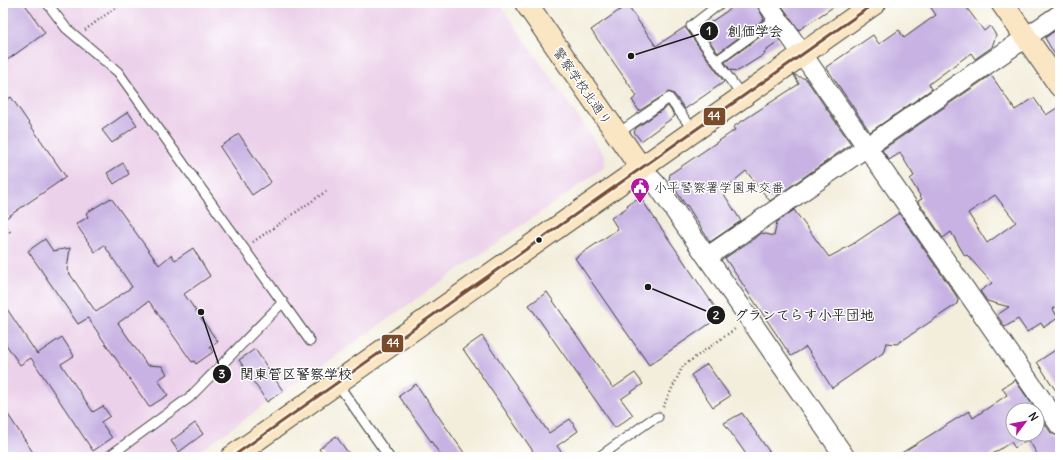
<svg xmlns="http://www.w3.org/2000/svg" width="1063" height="460" font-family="Delius,'Klee One',sans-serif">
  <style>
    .built { fill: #ecd1ea }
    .building { fill: #c8b2e3; fill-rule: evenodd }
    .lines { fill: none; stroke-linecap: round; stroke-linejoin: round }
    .lane-casing { stroke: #3c3c39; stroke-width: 11 }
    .street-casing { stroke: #3c3c39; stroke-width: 21 }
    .secondary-casing { stroke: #3c3c39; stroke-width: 24 }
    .path { stroke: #3c3c39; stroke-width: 2.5; stroke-dasharray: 1 3; stroke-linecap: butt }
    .lane { stroke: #fff; stroke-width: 9 }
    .street { stroke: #fff; stroke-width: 19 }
    .secondary { stroke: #fbe6c4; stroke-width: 22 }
    .bus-1-casing { stroke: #fff; stroke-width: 6 }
    .bus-1 { stroke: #7a4b2a; stroke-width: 3 }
    .bus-dot { fill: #1c1c1c; stroke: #fff; stroke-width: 1.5 }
    .labels { text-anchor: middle; stroke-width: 3; stroke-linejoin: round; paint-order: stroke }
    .street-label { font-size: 13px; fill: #1c1c1c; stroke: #fff }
    .poi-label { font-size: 13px; fill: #1c1c1c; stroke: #fff; text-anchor: start }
    .leader { fill: none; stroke: #1c1c1c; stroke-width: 1.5 }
    .callout-dot { fill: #1c1c1c; stroke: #fff; stroke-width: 1.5 }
    .mark-label { font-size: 12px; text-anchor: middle; font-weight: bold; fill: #fff }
    .callout-label { font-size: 14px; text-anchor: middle; font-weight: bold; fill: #1c1c1c; stroke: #fff; stroke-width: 3; stroke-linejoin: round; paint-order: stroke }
    .line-badge { stroke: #fff; stroke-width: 1.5 }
    .badge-label { font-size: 11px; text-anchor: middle; font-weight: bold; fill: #fff }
  </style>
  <rect width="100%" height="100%" fill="#fff"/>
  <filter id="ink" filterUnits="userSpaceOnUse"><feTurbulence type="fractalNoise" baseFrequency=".025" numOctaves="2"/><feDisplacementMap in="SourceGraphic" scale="8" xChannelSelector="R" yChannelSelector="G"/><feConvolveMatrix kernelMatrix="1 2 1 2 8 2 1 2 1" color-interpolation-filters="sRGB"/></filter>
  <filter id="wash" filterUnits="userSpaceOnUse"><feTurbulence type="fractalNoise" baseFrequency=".012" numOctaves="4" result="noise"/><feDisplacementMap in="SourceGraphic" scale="16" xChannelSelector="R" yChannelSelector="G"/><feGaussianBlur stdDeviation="0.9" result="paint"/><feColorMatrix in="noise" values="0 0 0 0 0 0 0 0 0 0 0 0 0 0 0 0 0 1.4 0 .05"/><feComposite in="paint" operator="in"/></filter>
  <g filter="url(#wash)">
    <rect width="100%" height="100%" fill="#f3eedc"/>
    <path class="built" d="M3 3H499L605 156V167L191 457H3Z"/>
    <g id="blocks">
      <path class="building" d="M3 3H24L45 33 3 63Z
        M739 3H756L764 19 718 53 704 33 705 26Z
        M780 3H839L799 30Z
        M928 3H963L984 31 990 26 996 35 992 47 975 59 971 53 929 84 932 89 870 132 826 67 873 35 879 44 899 30 904 38 936 15Z
        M627 5 656 46 685 27 724 82 685 109 674 94 669 92 639 111 632 100 637 96 591 30Z
        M1060 27V63L1045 38Z
        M771 29 780 41 764 52 765 54 738 71 730 70 725 62Z
        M794 75 806 79 851 144 770 201 746 171 722 191 741 221 710 242 687 205 686 206 669 180 670 174 735 130 733 127 799 84Z
        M991 75 1015 110 1034 98 1046 115 1060 106V304L1053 309 1058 318 1044 327 1041 323 1027 332 1018 319 1005 327 997 315 1009 307 987 301 980 291 992 283 967 255 965 256 951 232 943 238 918 201 922 199 910 179 914 176 900 153 889 160 882 150ZM995 195 1016 222 987 243 968 213Z
        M11 97 66 177 3 220V102Z
        M668 106 675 116 641 141 634 132 636 128Z
        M128 112 137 125 112 143 102 130Z
        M239 134 271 182 252 195 220 147Z
        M123 163 129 174 114 184 107 173Z
        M640 197 721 316 649 365 575 258 618 229 611 218 628 207 627 205Z
        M111 198 159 265 171 255 175 260 193 248 210 276 184 294 218 342 210 347 213 352 196 364 194 361 192 362 149 301 118 323 147 365 162 366 167 374 158 380 168 395 149 407 88 318 78 324 28 251 45 239 53 251 70 248 67 270 96 312 132 287 104 245 95 252 76 224 88 217 86 213Z
        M794 210 829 257 853 244 899 213 955 294 958 299 957 304 897 344 886 343 883 353 832 388 806 347 791 356 725 258 762 233 774 236 777 222Z
        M547 292 613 388 635 373 643 384 621 399 633 415 615 428 529 305Z
        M3 303 37 354 62 337 74 356 61 364 93 412 103 406 110 416 101 422 112 438 93 451 31 358 20 365 3 340Z
        M482 336 549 433 570 419 578 431 557 446 565 457H537L463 349Z
        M1060 347V397L1037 362Z
        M255 349 283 391 267 402 239 360Z
        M707 364 730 396 713 407 691 375Z
        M1015 380 1036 410H1013V434H1037V412L1051 433 1060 437V457H1039L1028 439 1015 448 1011 442 988 457H895L969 411 973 418 1007 395 1002 388Z
        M416 384 427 400 467 457H442L399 396Z
        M3 407 36 457H3Z
        M742 413 773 457H748L724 423Z
        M195 423 203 434 179 452 171 441Z
        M336 436 351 457H325L319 449Z"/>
    </g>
  </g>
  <g filter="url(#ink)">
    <use href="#blocks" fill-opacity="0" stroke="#3c3c39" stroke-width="1"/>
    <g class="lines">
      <defs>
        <path id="lane" d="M47 3 66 28 118 72 310 341
          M721 3 691 26 742 96
          M718 60 777 17
          M617 134 669 98 694 131
          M337 383 389 457
          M108 457 190 397 283 302
          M599 457 651 420 658 417"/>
        <path id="street" d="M767 3 1060 426
          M641 168 657 185 845 457
          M707 257 1060 14"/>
        <path id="secondary" d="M526 3 641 168
          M1002 3 1060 86
          M232 457 875 3"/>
      </defs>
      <use href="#lane" class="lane-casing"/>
      <use href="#street" class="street-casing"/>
      <use href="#secondary" class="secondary-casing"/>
      <path class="path" d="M85 30 122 3
        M3 221 10 232
        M253 242 328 190
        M663 407 683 366 735 329"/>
      <use href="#lane" class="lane"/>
      <use href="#street" class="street"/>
      <use href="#secondary" class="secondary"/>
      <defs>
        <path id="bus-1" d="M232 457 875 3"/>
      </defs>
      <use href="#bus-1" class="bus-1-casing"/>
      <use href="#bus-1" class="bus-1"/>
    </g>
  </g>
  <defs>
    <symbol id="civic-pin" viewBox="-11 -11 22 30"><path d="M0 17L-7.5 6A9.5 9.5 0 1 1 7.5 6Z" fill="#b5179e" stroke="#fff"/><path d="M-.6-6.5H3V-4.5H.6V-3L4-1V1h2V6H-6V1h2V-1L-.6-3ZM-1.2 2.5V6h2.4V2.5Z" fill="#fff"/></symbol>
  </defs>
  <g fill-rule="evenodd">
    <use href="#civic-pin" x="629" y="176" width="22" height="30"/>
  </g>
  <circle class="bus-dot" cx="539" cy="240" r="3.5"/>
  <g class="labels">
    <g class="street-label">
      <text transform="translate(583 86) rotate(55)" y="5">警察学校北通り</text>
    </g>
    <g class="poi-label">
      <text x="654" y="192">小平警察署学園東交番</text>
    </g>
  </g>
  <path class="leader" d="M631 56L709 31M648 287L716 315M201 312L222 374"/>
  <g class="callout-dot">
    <circle cx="631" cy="56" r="4"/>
    <circle cx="648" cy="287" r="4"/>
    <circle cx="201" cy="312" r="4"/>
    <circle cx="709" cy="31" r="10"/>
    <circle cx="716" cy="315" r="10"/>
    <circle cx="222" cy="374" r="10"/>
  </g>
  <g class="mark-label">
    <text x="709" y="35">1</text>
    <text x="716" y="319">2</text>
    <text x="222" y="378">3</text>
  </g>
  <g class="callout-label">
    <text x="755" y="36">創価学会</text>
    <text x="804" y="320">グランてらす小平団地</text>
    <text x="296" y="379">関東管区警察学校</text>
  </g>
  <g class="line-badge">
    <rect x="703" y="107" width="23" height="19" rx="4" fill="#7a4b2a"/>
    <rect x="381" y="334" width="23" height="19" rx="4" fill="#7a4b2a"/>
  </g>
  <g class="badge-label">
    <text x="714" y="120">44</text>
    <text x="393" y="347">44</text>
  </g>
  <rect width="1063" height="460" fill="none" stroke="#fff" stroke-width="16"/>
  <g transform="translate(1025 422) rotate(58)"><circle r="19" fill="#ffffff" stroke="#a4a4a4"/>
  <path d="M0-3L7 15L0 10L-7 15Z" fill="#b5179e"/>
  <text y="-6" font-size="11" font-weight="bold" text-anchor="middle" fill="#1c1c1c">N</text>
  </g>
</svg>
